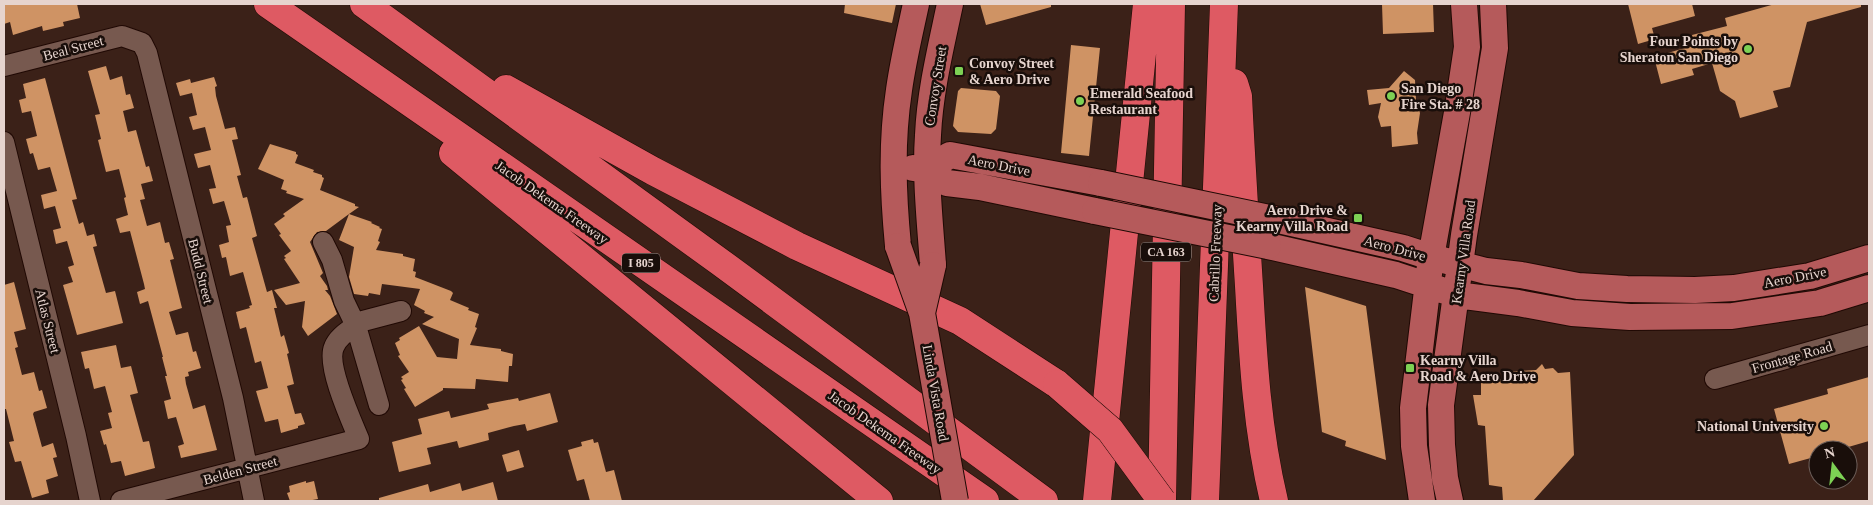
<svg xmlns="http://www.w3.org/2000/svg" width="1873" height="505" font-family="Georgia,serif">
  <style>
    .building { fill: #cf9364 }
    .lines { fill: none; stroke-linecap: round; stroke-linejoin: round }
    .minor-casing { stroke: #200904; stroke-width: 22 }
    .major-casing { stroke: #200904; stroke-width: 28 }
    .highway-casing { stroke: #200904; stroke-width: 29 }
    .minor { stroke: #77594f; stroke-width: 20 }
    .major { stroke: #b55a5b; stroke-width: 26 }
    .highway { stroke: #de5a63; stroke-width: 28 }
    .major-bridge-casing { stroke: #200904; stroke-width: 28; stroke-linecap: butt }
    .highway-bridge-casing { stroke: #200904; stroke-width: 29; stroke-linecap: butt }
    .major-bridge { stroke: #b55a5b; stroke-width: 26 }
    .highway-bridge { stroke: #de5a63; stroke-width: 28 }
    .poi-dot { fill: #7dd154; stroke: #190e0a; stroke-width: 2 }
    .labels { text-anchor: middle; stroke-width: 5; stroke-linejoin: round; paint-order: stroke }
    .shield { fill: #190e0a; stroke: #a89993; stroke-width: 1 }
    .shield-label { font-size: 12px; font-weight: bold; fill: #e6d4ce }
    .poi-label { font-size: 14px; font-weight: bold; fill: #e6d4ce; stroke: #190e0a; text-anchor: start }
    .street-label { font-size: 14px; fill: #e6d4ce; stroke: #190e0a }
  </style>
  <rect width="100%" height="100%" fill="#3b2118"/>
  <path class="building" d="M4 4H77L80 18 63 22 64 26 43 31 42 26 13 35 10 22 4 24Z
    M845 4H896L892 23 844 13Z
    M980 4H1051V7L986 25Z
    M1382 4H1433L1434 32 1383 34Z
    M1628 4H1692L1695 16 1652 28 1655 39 1638 44Z
    M1775 4H1861V7L1807 22 1790 87 1773 91 1778 107 1740 118 1735 101 1720 91 1712 63 1692 69 1694 75 1661 84 1654 57 1695 45 1692 35 1727 26 1725 18Z
    M1071 45 1100 48 1089 156 1061 153Z
    M106 66 110 80 122 76 126 95 130 94 134 108 123 111 128 132 136 130 146 167 149 166 153 181 141 184 145 199 140 200 147 226 160 222 165 243 169 242 174 259 170 260 182 308 169 312 176 335 188 332 193 352 196 351 201 368 188 372 189 376 185 377 186 384 193 409 205 405 217 450 181 458 178 446 184 444 176 417 168 419 164 401 171 399 165 376H167L162 357H163L148 301 140 304 137 292 145 289 144 284 130 231 120 233 116 219 128 215 124 198 126 197 119 169 106 172 98 140 101 139 95 115 100 114 88 71Z
    M1404 71 1415 80 1416 101 1420 113 1417 133 1418 144 1392 147 1391 126 1381 127 1378 117 1381 103 1369 105 1367 90 1389 88Z
    M214 77 217 86 215 87 216 96 225 129 235 127 238 139 232 140 241 175 237 176 243 198 247 197 257 236 252 238 267 292 272 290 277 308H274L281 337 284 335 289 353 287 354 294 384 287 386 295 414 301 413 305 424 298 426V428L281 433 278 419 265 422 256 391 268 388 261 361 255 363 246 327 240 329 236 312 250 308 249 306 252 305 243 272 230 276 226 257 222 258 219 245 229 242 226 226 231 225 224 201 213 204 209 189 216 188 210 165 198 168 194 154 211 150 205 127 193 130 189 117 197 115 192 93 180 96 176 83 190 79 191 83Z
    M45 78 77 199 72 200 79 224 83 222 87 236 94 234 97 246 93 247 106 293 115 291 123 323 77 335 63 285 73 282 68 267 74 265 67 241 56 244 53 230 61 228 55 206 44 209 41 195 57 191 50 167 38 170 33 153 30 154 26 139 37 136 31 111 22 113 19 100 26 98 23 84Z
    M961 88 996 91 1000 96 996 129 991 134 958 132 953 126 958 91Z
    M270 144 296 152V154L298 155 295 163 314 170 313 172 322 175V177L324 178 320 190 355 204V206L359 207 349 214 372 222 371 223 380 227 379 228 382 229 378 241 380 242 376 250 403 254V256L415 259 413 271 416 272 415 277 451 291 453 293 450 300 469 308 468 310 479 314 475 327 477 328 470 345 501 349V351L513 354 512 366H509L508 382 476 379 475 389 443 388V390L415 407 404 389 406 388 401 380 403 379 401 377 409 372 398 356 400 355 395 343 400 340 399 338 419 326 437 357 457 359 459 339 422 324 434 317 424 313 425 311 414 305 420 289 382 284 380 295 369 293 368 296 354 294 349 277 354 247 339 240 349 214 326 231 317 232 310 242 323 273 320 276 327 286 328 290H325L330 296 337 314 308 336 302 327 305 301 286 305 274 290 300 283 284 259 286 258 284 256 291 251 279 235 281 234 274 224 285 216 283 214 304 199 286 193 287 191 281 189 284 180 258 169Z
    M14 282 26 329 14 332 18 347 15 348 22 375 34 372 39 391 42 390 47 408 34 412 33 414 42 447 53 443 57 457 53 458 58 476 46 480 49 493 32 498 21 461 15 462 9 442 14 441 6 409H4V285Z
    M1305 287 1366 306 1386 460 1345 446 1346 441 1322 432Z
    M116 345 121 368 131 366 138 393 130 395 143 442 149 441 155 468 125 476 121 461 111 463 106 444 104 445 100 431 112 428 108 413 112 412 105 386 94 389 89 368 85 369 81 352Z
    M1542 364 1545 369 1553 368 1558 373 1570 372 1574 455 1533 501H1503L1502 487 1489 485 1485 426 1478 425 1473 395H1481V378L1502 379V372L1536 370Z
    M1869 377V441L1838 450H1818V456L1789 464 1774 409 1828 394 1827 389Z
    M550 393 558 422 527 431 525 424 514 426 488 433 489 440 459 448 457 441 427 448 431 464 399 472 392 442 422 434 418 419 449 411 451 418 489 409 487 404 518 398 519 401Z
    M593 439 594 443 598 442 606 472 614 470 622 501H590L584 479 577 481 568 450 582 446 581 442Z
    M519 450 524 467 507 472 502 455Z
    M306 481V483L314 481 318 499 307 501H290L287 493 290 492 289 486Z
    M493 482 498 501H379V498L428 484 430 492 460 483 462 491Z"/>
  <g class="lines">
    <defs>
      <path id="minor" d="M4 66 122 36 142 43 147 53 233 398 254 501
        M4 142 76 436 90 501
        M1715 379 1869 335
        M379 405 356 326 363 321 401 311
        M121 501 359 439C351 420 326 365 334 347 338 337 347 331 356 326L344 301 332 260 323 242"/>
      <path id="major" d="M913 168 927 170 947 183 980 187 1095 211
        M927 170 950 155 1101 183
        M1274 219 1403 248 1431 257 1486 271 1521 275 1578 286 1627 289 1695 290 1734 288 1810 276 1869 258
        M898 246C893 193 891 143 899 90 903 61 910 32 916 4
        M1268 246 1396 275 1457 295 1518 303 1572 313 1630 317 1732 316 1820 303 1869 288
        M933 265C930 222 925 178 928 135 930 91 941 47 950 4
        M1422 501 1414 446 1413 408 1431 257 1458 107 1467 47 1464 4
        M1450 501 1445 478 1442 445 1441 405 1464 235 1495 48 1493 4"/>
      <path id="highway" d="M268 4 985 501
        M364 4 720 262 1044 501
        M1234 83 1238 96C1241 159 1245 223 1249 286 1253 358 1257 430 1274 501
        M506 89 653 171 797 246 960 321 1057 384
        M453 153 879 501
        M1097 501 1147 4
        M1162 501 1171 4
        M1205 501 1224 4"/>
    </defs>
    <use href="#minor" class="minor-casing"/>
    <use href="#major" class="major-casing"/>
    <use href="#highway" class="highway-casing"/>
    <use href="#minor" class="minor"/>
    <use href="#major" class="major"/>
    <use href="#highway" class="highway"/>
    <defs>
      <path id="major-bridge" d="M1101 183 1274 219
        M1095 211 1268 246
        M898 246 922 313 955 501
        M922 313 933 265"/>
      <path id="highway-bridge" d="M1057 384 1110 430 1162 501"/>
    </defs>
    <use href="#major-bridge" class="major-bridge-casing"/>
    <use href="#highway-bridge" class="highway-bridge-casing"/>
    <use href="#major-bridge" class="major-bridge"/>
    <use href="#highway-bridge" class="highway-bridge"/>
  </g>
  <g class="poi-dot">
    <circle cx="1748" cy="49" r="5"/>
    <rect x="954" y="66" width="10" height="10" rx="2.5"/>
    <circle cx="1391" cy="96" r="5"/>
    <circle cx="1080" cy="101" r="5"/>
    <rect x="1353" y="213" width="10" height="10" rx="2.5"/>
    <rect x="1405" y="363" width="10" height="10" rx="2.5"/>
    <circle cx="1824" cy="426" r="5"/>
  </g>
  <g class="labels">
    <g class="shield">
      <rect x="1141" y="242.5" width="50" height="19" rx="4"/>
      <rect x="622" y="253.5" width="38" height="19" rx="4"/>
    </g>
    <g class="shield-label">
      <text x="1166" y="256">CA 163</text>
      <text x="641" y="267">I 805</text>
    </g>
    <g class="poi-label">
      <text x="1738" y="46" text-anchor="end">Four Points by<tspan x="1738" dy="16">Sheraton San Diego</tspan></text>
      <text x="969" y="68">Convoy Street<tspan x="969" dy="16">&amp; Aero Drive</tspan></text>
      <text x="1401" y="93">San Diego<tspan x="1401" dy="16">Fire Sta. # 28</tspan></text>
      <text x="1090" y="98">Emerald Seafood<tspan x="1090" dy="16">Restaurant</tspan></text>
      <text x="1348" y="215" text-anchor="end">Aero Drive &amp;<tspan x="1348" dy="16">Kearny Villa Road</tspan></text>
      <text x="1420" y="365">Kearny Villa<tspan x="1420" dy="16">Road &amp; Aero Drive</tspan></text>
      <text x="1814" y="431" text-anchor="end">National University</text>
    </g>
    <g class="street-label">
      <text transform="translate(73 48) rotate(-15)" y="5">Beal Street</text>
      <text transform="translate(935 86) rotate(-81)" y="5">Convoy Street</text>
      <text transform="translate(999 165) rotate(11)" y="5">Aero Drive</text>
      <text transform="translate(552 202) rotate(35)" y="5">Jacob Dekema Freeway</text>
      <text transform="translate(1395 248) rotate(15)" y="5">Aero Drive</text>
      <text transform="translate(1463 252) rotate(-82)" y="5">Kearny Villa Road</text>
      <text transform="translate(1215 253) rotate(-88)" y="5">Cabrillo Freeway</text>
      <text transform="translate(201 271) rotate(76)" y="5">Budd Street</text>
      <text transform="translate(1795 277) rotate(-11)" y="5">Aero Drive</text>
      <text transform="translate(48 321) rotate(76)" y="5">Atlas Street</text>
      <text transform="translate(1792 357) rotate(-16)" y="5">Frontage Road</text>
      <text transform="translate(936 393) rotate(80)" y="5">Linda Vista Road</text>
      <text transform="translate(885 432) rotate(35)" y="5">Jacob Dekema Freeway</text>
      <text transform="translate(240 470) rotate(-15)" y="5">Belden Street</text>
    </g>
  </g>
  <rect width="1873" height="505" fill="none" stroke="#e6d4ce" stroke-width="10"/>
  <g transform="translate(1833 465) rotate(345)"><circle r="24" fill="#190e0a" stroke="#6b5d58"/>
  <path d="M0-4L9 19L0 12L-9 19Z" fill="#7dd154"/>
  <text y="-8" font-size="14" font-weight="bold" text-anchor="middle" fill="#e6d4ce">N</text>
  </g>
</svg>
